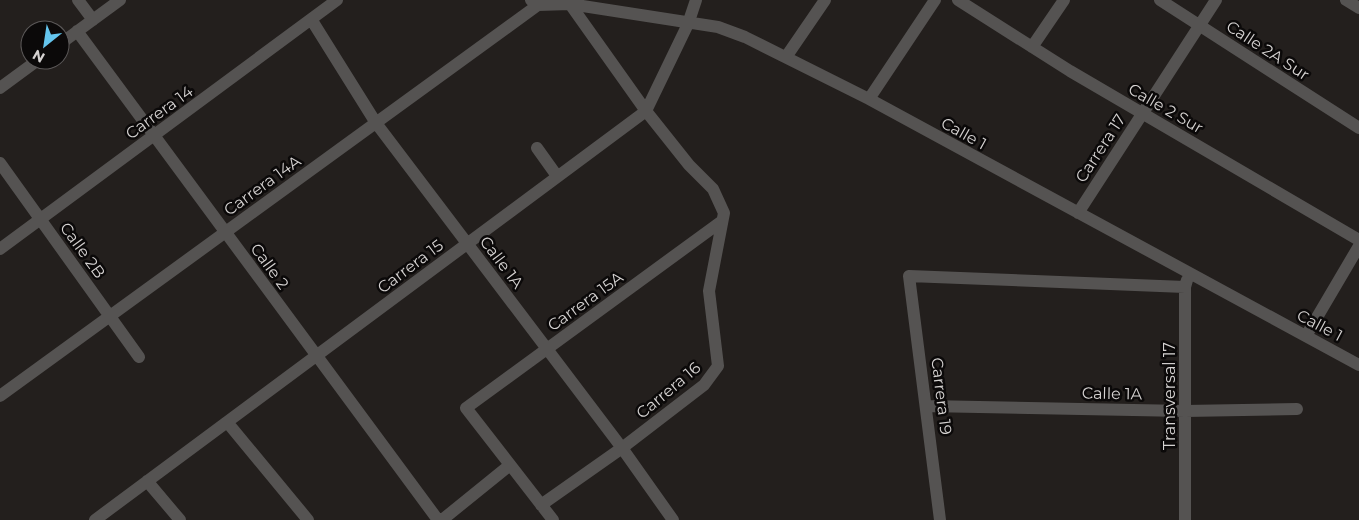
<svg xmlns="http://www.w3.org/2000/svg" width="1359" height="520" font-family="Montserrat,sans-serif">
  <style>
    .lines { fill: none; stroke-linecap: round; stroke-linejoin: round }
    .street { stroke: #555352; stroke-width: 12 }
    .labels { text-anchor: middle; stroke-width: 5; stroke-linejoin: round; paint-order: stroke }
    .street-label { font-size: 16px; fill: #d5d2d1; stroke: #0b0909 }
  </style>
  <rect width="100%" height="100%" fill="#231f1d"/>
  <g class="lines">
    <path class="street" d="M78 0 93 20
      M531 0 538 5 570 4 718 27 745 37 869 99 1359 365
      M958 0 1070 71 1359 240
      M1160 0 1359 128
      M1346 0 1359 8
      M311 19 376 123 622 448 673 520
      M77 31 438 520
      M60 44 120 0
      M1032 47 1064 0
      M786 57 825 0
      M0 88 38 60
      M869 99 935 0
      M537 148 557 176
      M0 163 139 357
      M1078 213 1216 0
      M0 249 337 0
      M1306 336 1359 246
      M0 396 538 5 541 0
      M927 406 1185 411 1297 409
      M227 422 308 520
      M147 481 180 520
      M541 505 622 448 704 385 718 366 709 291 724 213 713 189 689 165 646 111 570 4
      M95 520 646 111 688 24 696 0
      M442 520 510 465
      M553 520 466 408 722 221
      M940 520 909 276 1185 287
      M1185 520V287L1187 280"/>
  </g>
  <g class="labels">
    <g class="street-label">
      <text transform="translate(1268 50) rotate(33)" y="6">Calle 2A Sur</text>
      <text transform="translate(1166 108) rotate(30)" y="6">Calle 2 Sur</text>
      <text transform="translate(159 112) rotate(-36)" y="6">Carrera 14</text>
      <text transform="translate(964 133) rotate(29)" y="6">Calle 1</text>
      <text transform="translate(1100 148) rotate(-57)" y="6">Carrera 17</text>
      <text transform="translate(262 185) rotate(-36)" y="6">Carrera 14A</text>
      <text transform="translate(83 250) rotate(54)" y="6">Calle 2B</text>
      <text transform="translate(502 262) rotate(53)" y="6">Calle 1A</text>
      <text transform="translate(270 266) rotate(54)" y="6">Calle 2</text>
      <text transform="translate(410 266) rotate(-37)" y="6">Carrera 15</text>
      <text transform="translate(585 301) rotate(-36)" y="6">Carrera 15A</text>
      <text transform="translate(1320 325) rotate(28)" y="6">Calle 1</text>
      <text transform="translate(668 390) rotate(-40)" y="6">Carrera 16</text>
      <text transform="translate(1112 393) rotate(1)" y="6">Calle 1A</text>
      <text transform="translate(942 396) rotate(83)" y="6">Carrera 19</text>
      <text transform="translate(1169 396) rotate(-90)" y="6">Transversal 17</text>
    </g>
  </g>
  <g transform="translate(45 45) rotate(210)"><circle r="24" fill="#0b0909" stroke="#5c5959"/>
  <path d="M0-4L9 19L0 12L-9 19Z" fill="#64c5ee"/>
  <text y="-8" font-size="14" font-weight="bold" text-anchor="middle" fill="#d5d2d1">N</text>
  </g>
</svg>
